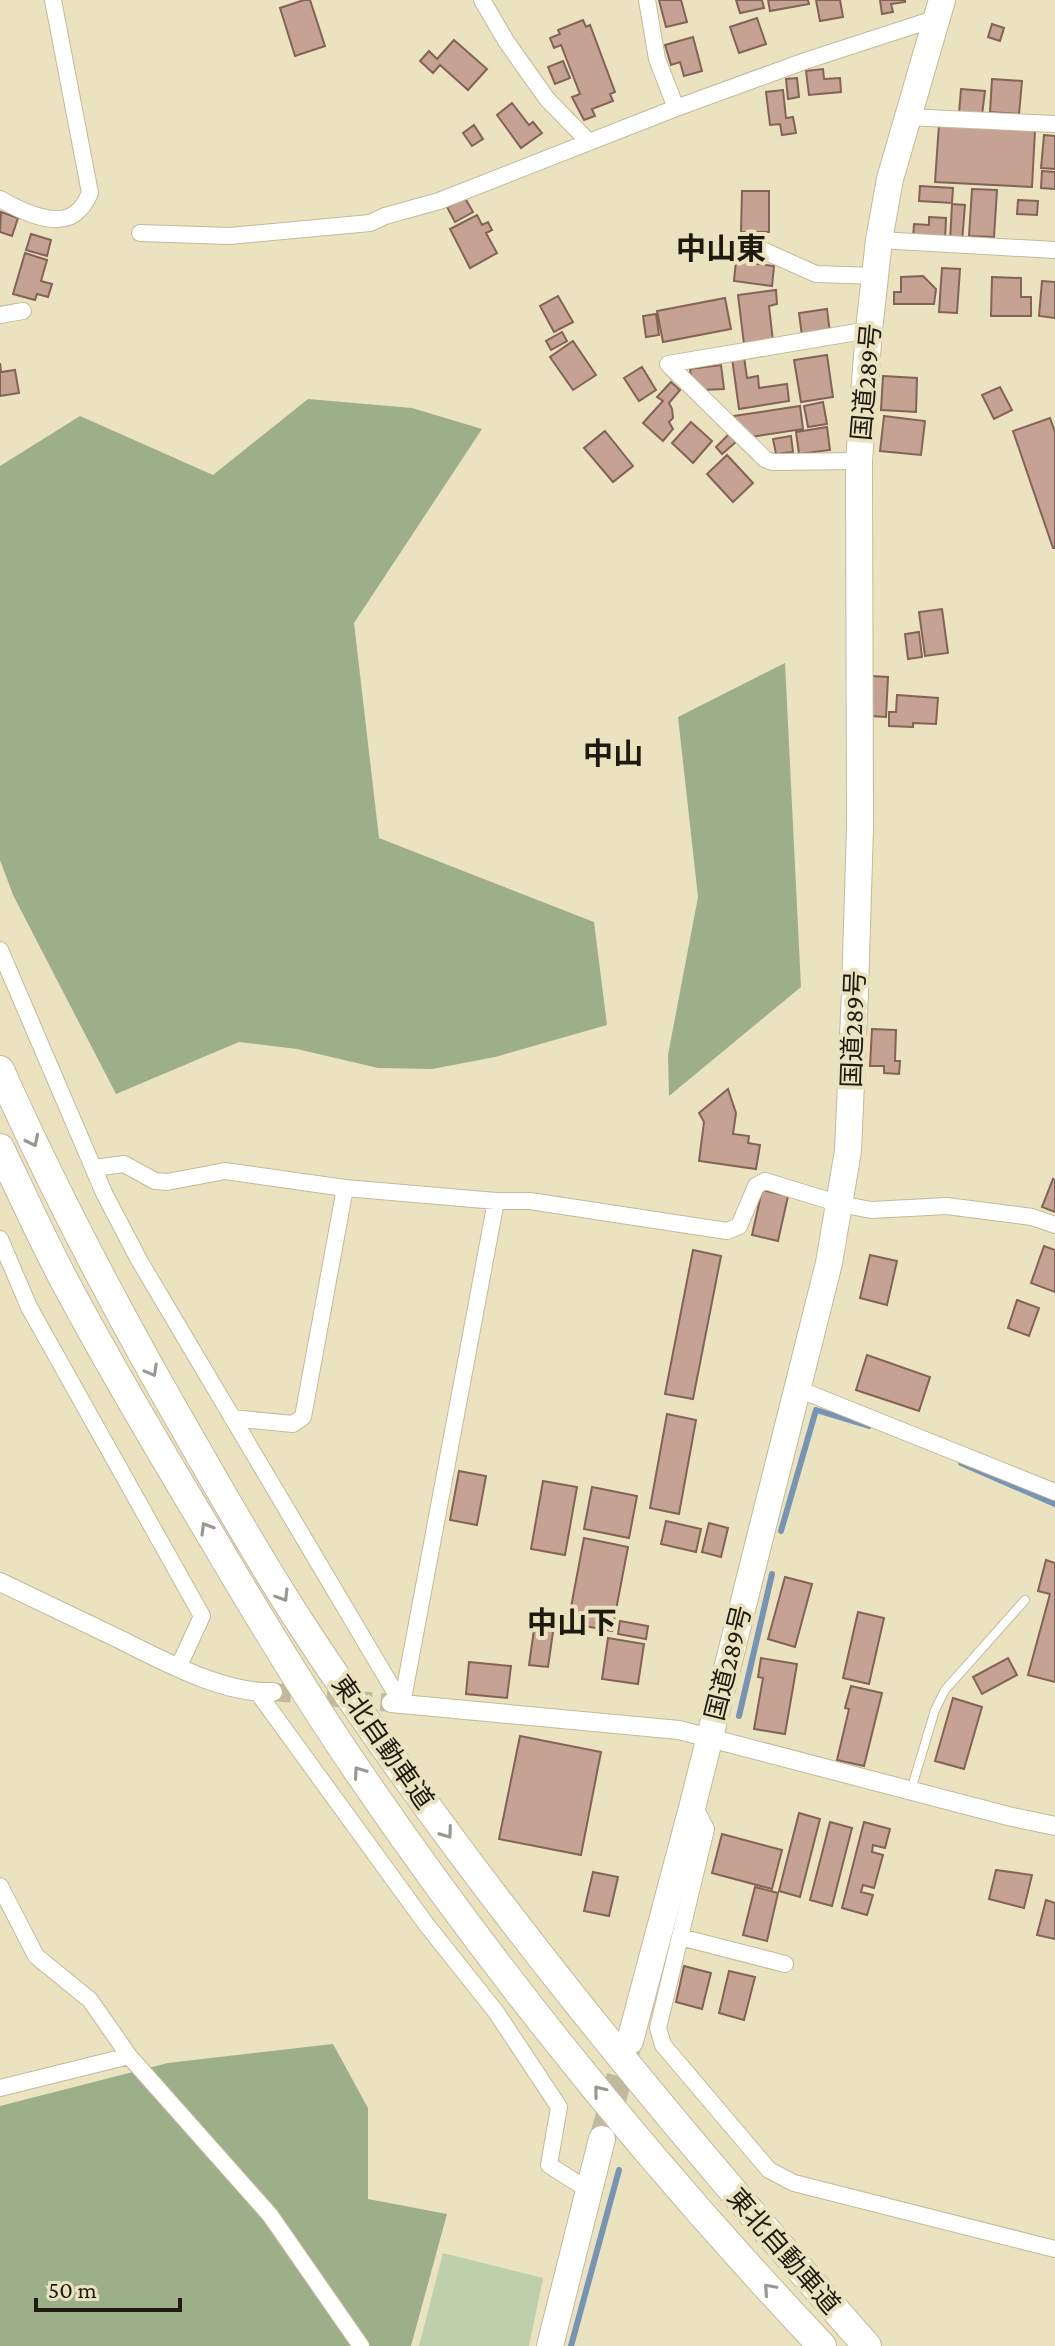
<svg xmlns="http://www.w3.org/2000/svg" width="1055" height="2346" font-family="'Crimson Pro','Noto Sans JP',serif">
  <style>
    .green { fill: #bed0ab }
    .forest { fill: #9daf89 }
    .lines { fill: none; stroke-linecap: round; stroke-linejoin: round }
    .stream { stroke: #7794b4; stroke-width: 6 }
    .building { fill: #c5a293; stroke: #836355; stroke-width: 2 }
    .tertiary-tunnel { stroke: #c2ba9c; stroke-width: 18; stroke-dasharray: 18 9; stroke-linecap: butt }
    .trunk-tunnel { stroke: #c2ba9c; stroke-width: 26; stroke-dasharray: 26 13; stroke-linecap: butt }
    .service-casing { stroke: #c3ba99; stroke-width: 10 }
    .minor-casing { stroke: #c3ba99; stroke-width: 18 }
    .tertiary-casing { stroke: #c3ba99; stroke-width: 20 }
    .trunk-casing { stroke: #c3ba99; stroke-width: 28 }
    .motorway-casing { stroke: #c3ba99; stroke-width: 30 }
    .service { stroke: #fff; stroke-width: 8 }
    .minor { stroke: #fff; stroke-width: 16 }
    .tertiary { stroke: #fff; stroke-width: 18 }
    .trunk { stroke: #fff; stroke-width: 26 }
    .motorway { stroke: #fff; stroke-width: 28 }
    .oneway { stroke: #9a9893 }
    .labels { text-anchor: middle; stroke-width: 8; stroke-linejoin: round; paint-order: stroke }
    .street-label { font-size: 26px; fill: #1e1a0e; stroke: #ebe2c0 }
    .quarter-label { font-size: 30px; font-weight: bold; fill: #1e1a0e; stroke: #ebe2c0 }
  </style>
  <rect width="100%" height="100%" fill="#ebe2c0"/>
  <path class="green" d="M443 2253 543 2278 529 2346H419Z"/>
  <path class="forest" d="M308 399 412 408 482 429 354 623 379 838 594 922 607 1025 495 1057 432 1069 378 1068 297 1049 239 1042 116 1094 13 895 0 860V466L80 416 213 475Z
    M785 663 801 987 669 1096 668 1055 698 897 678 717Z
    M333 2044 368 2108V2199L447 2214 411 2346H0V2106L168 2063Z"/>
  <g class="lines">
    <path class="stream" d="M961 1463 1055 1504
      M781 1531 816 1410 869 1426
      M739 1716 772 1574
      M571 2346 619 2170"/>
  </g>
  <path class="building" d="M304 0H310L325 46 295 56 280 8Z
    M659 0H681L687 22 666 27Z
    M736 0H762L764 8 740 13Z
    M768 0H808L809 4 770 11Z
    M816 0H840L843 17 820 21Z
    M880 0H905V2L891 4 893 12 882 14Z
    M757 18 766 44 739 53 730 27Z
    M583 20 586 27 590 25 615 92 610 94 613 101 592 109 595 116 584 120 572 97 580 94 561 45 554 48 550 38 560 34 558 30Z
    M992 24 1004 28 1000 41 988 37Z
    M693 37 702 71 684 76 680 62 671 65 665 45Z
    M454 40 487 69 468 90 440 65 433 73 420 61 429 51 437 59Z
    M563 61 570 78 555 84 548 67Z
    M823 69 824 79 840 78 841 92 809 95 806 71Z
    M797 78 799 97 788 99 786 79Z
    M992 79 1022 81 1019 114 990 112Z
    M961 89 985 91 982 115 959 113Z
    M783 90 786 118 793 117 796 133 782 135 780 124 770 125 766 92Z
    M512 103 529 125 533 122 542 133 521 148 497 115Z
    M939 124 1035 130 1032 187 935 182Z
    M474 125 483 139 472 146 463 133Z
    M1044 135 1055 136V169L1041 168Z
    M1042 171 1055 172V189L1041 188Z
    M920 186 953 188 952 203 919 201Z
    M972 189 997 190 994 237 969 236Z
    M742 191H769V232H741Z
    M465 198 473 212 455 222 447 207Z
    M1018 200 1038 201 1037 215 1017 214Z
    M952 204 965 205 962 242 950 241Z
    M1 212 18 218 12 236 0 232Z
    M477 215 482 225 488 222 492 230 486 233 497 253 470 268 450 229Z
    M929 217 946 218 945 241 913 239 914 224 929 225Z
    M31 234 51 240 47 256 26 250Z
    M25 253 47 260 41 281 52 284 48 297 37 294 35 300 13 294Z
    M736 261 774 266 772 286 734 281Z
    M942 268 960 269 957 313 939 312Z
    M923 276 936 289 934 304H894V292H901V277Z
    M992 277 1021 278V297H1031V316H991Z
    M1042 281 1055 282V318L1039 316Z
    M776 290 777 304 769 306 773 341 744 344 738 295Z
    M558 296 573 322 554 332 540 306Z
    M725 298 731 329 663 342 657 311Z
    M827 309 830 333 802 336 799 313Z
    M656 314 659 335 646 337 643 316Z
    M562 332 567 341 551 350 546 341Z
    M573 341 596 375 573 390 550 357Z
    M827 355 833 397 801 402 794 360Z
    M744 357 747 378 758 376 759 388 787 384 789 401 739 409 732 358Z
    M0 363 1 372 15 370 19 393 0 396Z
    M721 365 724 389 701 390 692 383 690 369Z
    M642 367 656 390 639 401 624 378Z
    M883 376 917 378 916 412 881 410Z
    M671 382 680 390 669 403 672 409 673 418 669 422 673 429 663 441 643 423 663 401 657 397Z
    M1000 387 1012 410 994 419 982 395Z
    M823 402 827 424 808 427 804 406Z
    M800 406 803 429 751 437 727 417Z
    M884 416 925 421 921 455 880 451Z
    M1050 418 1055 432V548H1053L1013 431Z
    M691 422 712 441 693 463 672 443Z
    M827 427 830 450 799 454 796 432Z
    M605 431 633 466 613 482 584 448Z
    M729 434 736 442 722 454 716 447Z
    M791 436 793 452 776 454 773 439Z
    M727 455 753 483 733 502 707 474Z
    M942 609 948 653 925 656 919 612Z
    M919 632 922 657 908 659 905 634Z
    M872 676 888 677 886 717 870 716Z
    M897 695 938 698 936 724 913 723V727L889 726V712H896Z
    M872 1029 896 1030 895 1061H900L899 1074 884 1073V1066H870Z
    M728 1089 736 1113 733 1134 749 1136 748 1143 760 1145 756 1169 699 1161 704 1122 699 1113Z
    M1053 1179 1055 1180V1212L1042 1207Z
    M762 1190 788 1196 778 1241 752 1235Z
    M1044 1246 1055 1250V1292L1031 1283Z
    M693 1250 721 1256 693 1399 665 1394Z
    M870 1255 897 1261 887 1305 860 1298Z
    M1017 1300 1039 1308 1029 1336 1008 1328Z
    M867 1355 930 1377 919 1411 856 1390Z
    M667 1414 696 1420 679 1514 650 1508Z
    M459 1471 486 1476 477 1525 450 1520Z
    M543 1481 577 1487 565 1555 531 1549Z
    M592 1487 637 1496 629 1538 584 1529Z
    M666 1521 701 1529 696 1552 661 1544Z
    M709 1523 728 1528 721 1557 702 1552Z
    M584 1538 628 1547 612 1631 568 1623Z
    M1046 1560 1055 1563V1682L1028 1675 1050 1594 1038 1591Z
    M785 1577 812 1584 795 1647 768 1639Z
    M858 1612 884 1618 869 1684 843 1678Z
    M620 1621 648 1626 646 1639 618 1634Z
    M535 1622 554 1625 548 1667 529 1665Z
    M608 1638 644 1644 638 1684 602 1679Z
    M761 1658 797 1664 785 1734 754 1729 763 1678 758 1677Z
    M1008 1658 1017 1675 982 1694 973 1677Z
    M469 1662 511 1666 507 1698 466 1694Z
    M851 1686 882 1693 864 1766 837 1760 849 1709 845 1708Z
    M953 1698 982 1707 964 1769 935 1761Z
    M520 1736 601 1752 581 1855 499 1839Z
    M799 1813 820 1819 800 1897 779 1891Z
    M830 1822 852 1828 832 1906 810 1900Z
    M864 1822 890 1829 885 1848 873 1845 872 1852 883 1855 874 1888 863 1885 861 1892 873 1895 867 1915 842 1908Z
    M722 1834 782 1850 772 1889 712 1873Z
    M996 1870 1032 1875 1024 1908 989 1899Z
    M593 1872 618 1877 609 1916 584 1911Z
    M755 1887 778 1893 767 1941 743 1935Z
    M1046 1900 1055 1903V1939L1037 1935Z
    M684 1966 711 1973 702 2009 676 2002Z
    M729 1971 755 1977 744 2020 719 2013Z"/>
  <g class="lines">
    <path class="tertiary-tunnel" d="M273 1692 391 1703"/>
    <path class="trunk-tunnel" d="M602 2139 629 2043"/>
    <defs>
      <path id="service" d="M911 1790 935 1710 945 1690 1025 1600"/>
      <path id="minor" d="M482 0 506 41 547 99 589 142
        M647 0 657 59 676 108
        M907 117 1055 124
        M0 199C19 210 60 231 79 210 84 206 87 199 90 193L53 0
        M140 233 230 236 370 223 385 216 439 201 676 108 805 61 937 18
        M879 240 1055 250
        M760 249 816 274 876 276
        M0 315 23 311
        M859 461 772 462 765 459 668 364 869 330
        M0 950 104 1193 139 1260 402 1704
        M94 1168 124 1164 155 1181 167 1182 225 1171 345 1188 496 1201H530L727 1231 739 1226 756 1186 765 1181 840 1204 871 1210 947 1206 1032 1217 1055 1225
        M0 1239 29 1307 202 1616 178 1668
        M798 1389 1055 1492
        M232 1418 293 1424 303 1417 345 1188
        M258 1693 426 1924 496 2012 559 2107 549 2165 588 2190
        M402 1704 496 1201
        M693 1804 706 1829 658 2028 663 2045 769 2170 794 2183 1055 2249
        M0 1886 36 1956 90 2000 129 2056 270 2215 361 2346
        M680 1937 785 1964
        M0 2088 129 2056"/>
      <path id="tertiary" d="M0 1582C39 1601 78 1619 117 1638 162 1660 222 1694 273 1692
        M391 1703 679 1730 1008 1816 1055 1826"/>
      <path id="trunk" d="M630 2041 693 1804 829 1263 848 1151 855 991 860 827 859 461 869 330 879 240 890 179 942 0
        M550 2346 602 2139"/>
      <path id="motorway" d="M0 1070C58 1200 125 1326 197 1450 230 1508 264 1567 301 1624 469 1881 665 2116 867 2346
        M0 1148C23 1196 45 1246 71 1293 115 1375 162 1454 210 1534 257 1614 305 1694 357 1770 496 1974 653 2167 822 2346"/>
    </defs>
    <use href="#service" class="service-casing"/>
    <use href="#minor" class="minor-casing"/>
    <use href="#tertiary" class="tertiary-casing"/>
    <use href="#trunk" class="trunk-casing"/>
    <use href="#motorway" class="motorway-casing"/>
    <use href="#service" class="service"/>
    <use href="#minor" class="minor"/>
    <use href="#tertiary" class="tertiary"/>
    <use href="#trunk" class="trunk"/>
    <use href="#motorway" class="motorway"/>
  </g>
  <defs><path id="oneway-chevron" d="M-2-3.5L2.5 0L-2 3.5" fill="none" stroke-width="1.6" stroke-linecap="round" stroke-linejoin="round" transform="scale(2)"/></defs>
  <g class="oneway">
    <use href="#oneway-chevron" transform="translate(33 1141) rotate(64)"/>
    <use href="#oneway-chevron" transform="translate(152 1371) rotate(61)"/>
    <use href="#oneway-chevron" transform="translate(206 1528) rotate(-121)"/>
    <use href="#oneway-chevron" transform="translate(283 1596) rotate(59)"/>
    <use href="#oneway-chevron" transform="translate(359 1772) rotate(-125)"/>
    <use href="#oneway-chevron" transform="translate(447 1833) rotate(54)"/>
    <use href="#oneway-chevron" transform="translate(599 2091) rotate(-129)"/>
    <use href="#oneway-chevron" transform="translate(769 2289) rotate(-132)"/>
  </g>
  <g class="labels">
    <g class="street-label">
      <text transform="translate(866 382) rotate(-85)" y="9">国道289号</text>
      <text transform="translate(853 1029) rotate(-88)" y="9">国道289号</text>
      <text transform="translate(728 1663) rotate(-76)" y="9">国道289号</text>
      <text transform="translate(383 1742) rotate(55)" y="9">東北自動車道</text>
      <text transform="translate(784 2251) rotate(49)" y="9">東北自動車道</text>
    </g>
    <g class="quarter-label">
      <text x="721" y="259">中山東</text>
      <text x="613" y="764">中山</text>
      <text x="572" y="1633">中山下</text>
    </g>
  </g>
  <path d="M36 2298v12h144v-12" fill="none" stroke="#1e1a0e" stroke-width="4"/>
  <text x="48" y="2298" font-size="24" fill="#1e1a0e" stroke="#ebe2c0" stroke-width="6" paint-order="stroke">50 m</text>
</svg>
